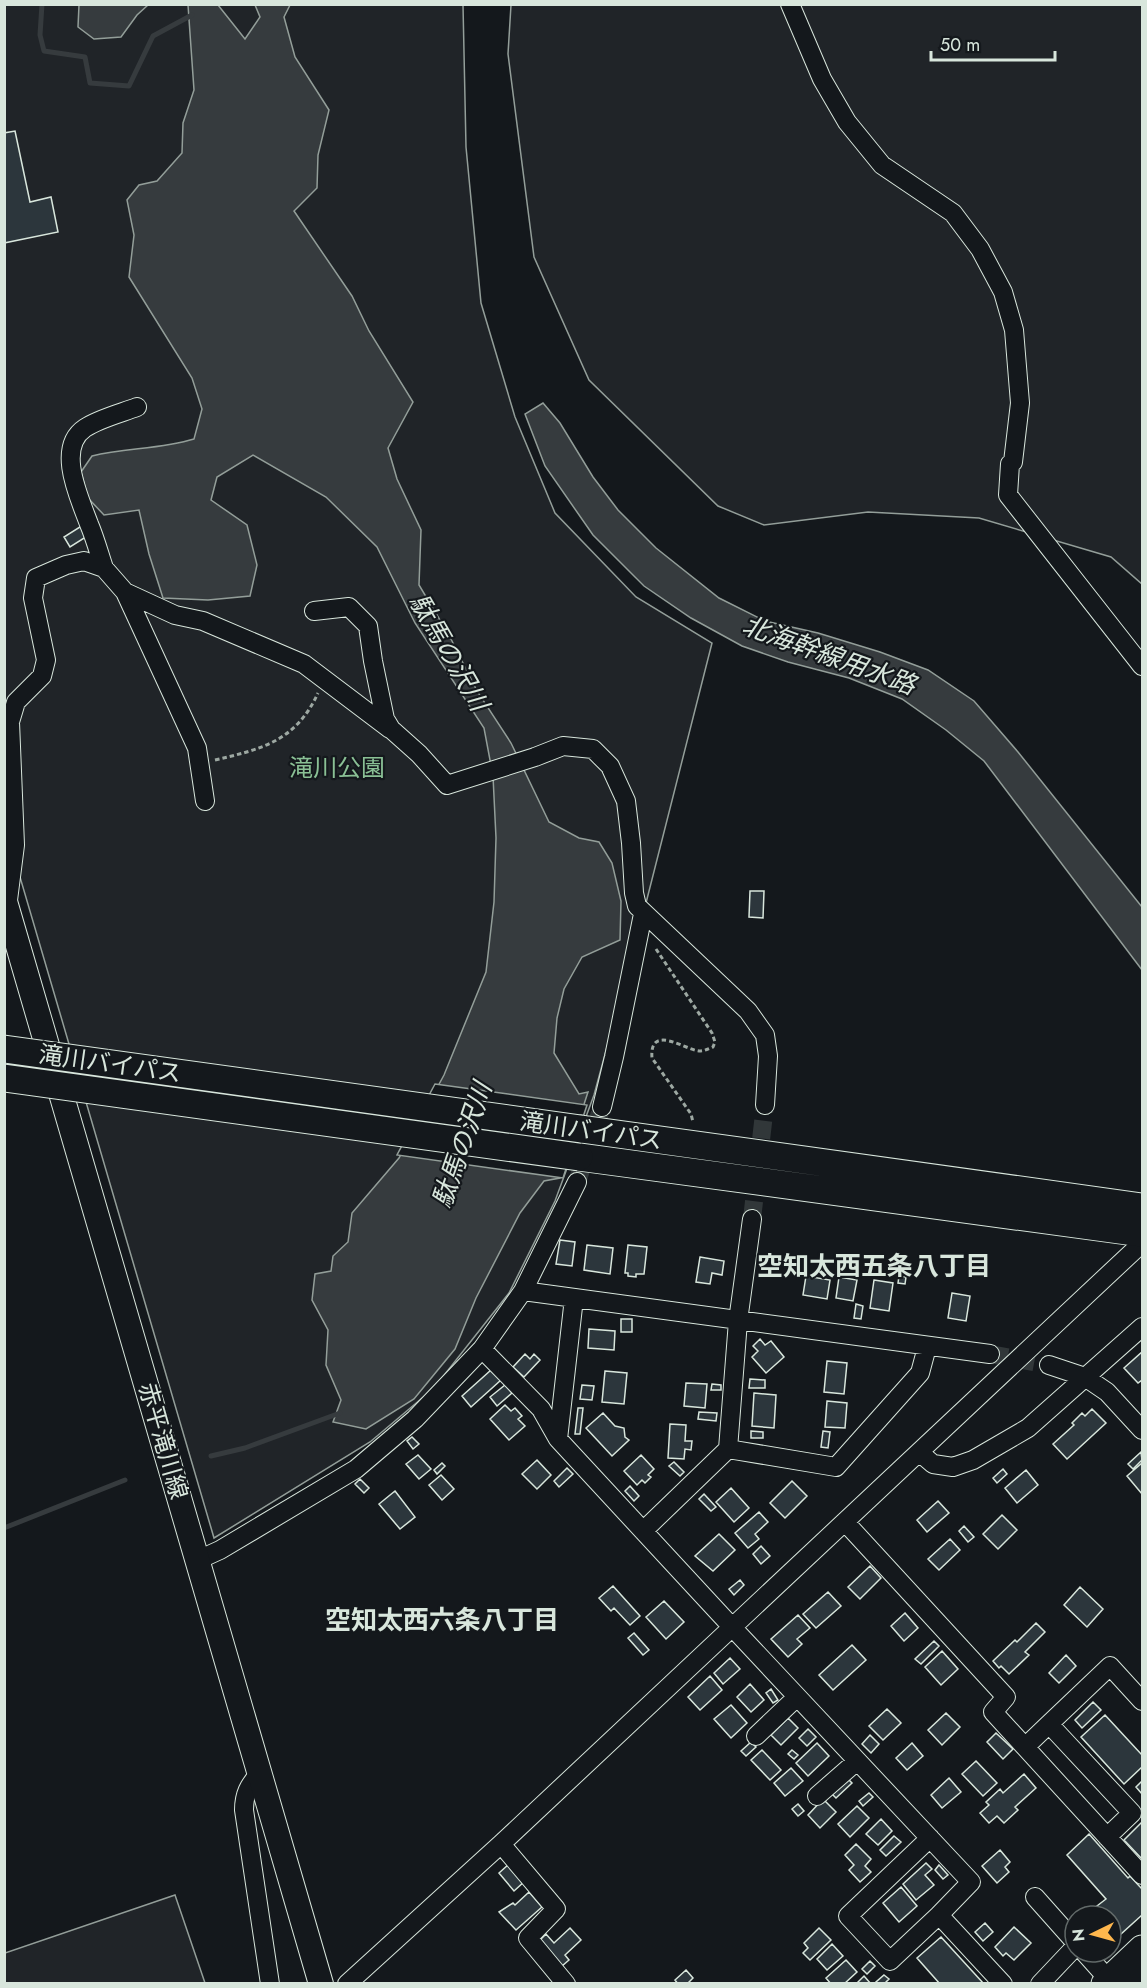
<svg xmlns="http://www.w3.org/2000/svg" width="1147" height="1988" font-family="Jost,'Noto Sans JP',sans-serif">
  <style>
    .green { fill: #202428; stroke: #939e99; stroke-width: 1.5 }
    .water { fill: #363b3e; stroke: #939e99; stroke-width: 1.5 }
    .pier { fill: #14181c; stroke: #939e99; stroke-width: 1.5 }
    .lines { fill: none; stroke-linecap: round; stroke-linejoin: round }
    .stream { stroke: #363b3e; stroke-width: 5 }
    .building { fill: #2c363c; stroke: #d8e6dc; stroke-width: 1.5 }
    .minor-tunnel { stroke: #313739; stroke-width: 18; stroke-dasharray: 18 9; stroke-linecap: butt }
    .minor-casing { stroke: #d8e6dc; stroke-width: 20 }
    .major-casing { stroke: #d8e6dc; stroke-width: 26 }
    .highway-casing { stroke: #d8e6dc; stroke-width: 29 }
    .path { stroke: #9da8a2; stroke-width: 3; stroke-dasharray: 4.5 3; stroke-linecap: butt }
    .minor { stroke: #14181c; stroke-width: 18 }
    .major { stroke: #14181c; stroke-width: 24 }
    .highway { stroke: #14181c; stroke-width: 27 }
    .highway-bridge-casing { stroke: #d8e6dc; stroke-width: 29; stroke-linecap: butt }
    .highway-bridge { stroke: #14181c; stroke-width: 27 }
    .labels { text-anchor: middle; stroke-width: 4.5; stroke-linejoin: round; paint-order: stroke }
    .park-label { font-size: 24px; fill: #8ac095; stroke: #14181c }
    .street-label { font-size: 24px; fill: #d8e6dc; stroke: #14181c }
    .water-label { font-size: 26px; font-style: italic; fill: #d8e6dc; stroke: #14181c }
    .neighbourhood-label { font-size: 26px; font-weight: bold; fill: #d8e6dc; stroke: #14181c }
  </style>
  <rect width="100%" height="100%" fill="#14181c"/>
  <path class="green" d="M5 5H463L466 147 481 303 515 417 555 513 636 597 712 643 646 903 594 1095 555 1201 509 1293 434 1388 370 1442 214 1538 5 826Z
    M511 5H1142V584L1111 557 979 518 868 512 764 525 718 506 589 380 534 257 508 54Z
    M175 1895 205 1983H5V1953Z"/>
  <path class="water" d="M79 5V4L148 5 137 15 121 37 94 39 78 27Z
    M188 5H218L245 39 260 17 255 5H290L284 17 295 57 329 110 318 155 317 188 294 211 352 296 369 331 413 402 388 448 397 479 421 530 419 585 449 635 477 691 511 743 549 822 579 838 599 842 612 863 621 901 620 940 582 957 564 989 557 1018 554 1053 579 1094 588 1092 560 1178 544 1181 520 1213 476 1298 455 1349 414 1399 366 1429 333 1422 341 1400 326 1365 328 1330 312 1300 315 1274 331 1271 333 1256 348 1242 352 1213 399 1158 444 1075 486 972 494 902 496 838 493 776 484 728 415 623 377 547 326 497 253 455 217 477 211 500 247 525 257 565 250 596 208 600 163 598 149 554 139 510 104 515 88 498 81 472 92 456C126 448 161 449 194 439L202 409 192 378 129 277 134 235 127 200 139 185 157 181 182 153 183 123 194 90Z
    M543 403 560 423 593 477 618 510 656 548 719 598 765 621 818 633 880 652 928 670 974 701 1018 752 1142 907V970L984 761 946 730 902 699 849 678 788 662 742 646 691 618 644 586 593 535 545 466 525 414Z"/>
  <path class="pier" d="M435 1084 587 1105 563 1178 397 1155Z"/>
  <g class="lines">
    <path class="stream" d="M42 4 40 35 44 51 85 57 90 83 129 86 153 36 192 15
      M211 1456 245 1448 340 1413
      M4 1528 125 1480"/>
  </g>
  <path class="building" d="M15 131 30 202 51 197 58 232 4 243V133Z
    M83 525 89 535 70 547 64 537Z
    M750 891H764L763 918 749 917Z
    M560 1240 575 1242 572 1266 556 1264Z
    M587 1245 613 1248 610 1274 584 1270Z
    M628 1245 647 1247 644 1274H636V1277L628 1276V1273H625Z
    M700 1257 724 1261 722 1275 712 1273 710 1284 696 1282Z
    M806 1276 830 1280 827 1299 803 1295Z
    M899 1276 906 1277 905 1284 898 1283Z
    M839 1277 857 1280 853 1301 836 1298Z
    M874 1280 893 1283 889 1311 870 1308Z
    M952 1293 970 1296 966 1321 948 1318Z
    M856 1304 863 1306 861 1319 854 1318Z
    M621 1319H632V1332H621Z
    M589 1329 615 1331 614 1350 588 1348Z
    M760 1339 765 1345 771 1341 784 1357 766 1373 752 1357 758 1351 753 1346Z
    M1142 1352V1380L1138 1383 1124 1368Z
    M525 1354 530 1359 534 1354 540 1360 524 1377 513 1367Z
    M827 1361 847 1363 844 1394 824 1392Z
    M491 1370 501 1380 471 1407 462 1396Z
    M605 1371 627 1373 624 1404 602 1402Z
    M750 1379 765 1380V1388H749Z
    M686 1383 707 1384 705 1408 684 1406Z
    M712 1384 721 1385V1390H711Z
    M505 1385 512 1393 497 1406 490 1397Z
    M582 1385 594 1386 592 1400 580 1399Z
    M754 1393 776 1395 774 1428 752 1426Z
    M827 1401 847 1403 845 1428 825 1427Z
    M505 1405 511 1411 515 1408 522 1416 518 1419 525 1426 509 1440 490 1419Z
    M578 1408H583L580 1434H575Z
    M1092 1409 1106 1423 1067 1459 1053 1444 1074 1425 1072 1423 1082 1413 1085 1416Z
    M699 1412 717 1413 716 1421 698 1419Z
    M603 1413 615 1426 624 1428 625 1437 629 1440 612 1456 586 1428Z
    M670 1424 686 1425 685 1441H692L691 1450 685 1449 684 1459 668 1458Z
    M751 1431 763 1432V1438H751Z
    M823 1431 830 1432 828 1448 821 1447Z
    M412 1437 419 1444 413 1449 407 1441Z
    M1141 1452 1142 1460 1133 1469 1128 1464Z
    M418 1455 431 1469 419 1479 406 1464Z
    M641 1455 654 1469 648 1475 651 1477 645 1483 642 1480 637 1485 624 1471Z
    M537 1460 551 1475 537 1489 522 1474Z
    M674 1462 684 1472 680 1476 669 1466Z
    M442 1463 445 1466 437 1474 434 1470Z
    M1142 1463V1494L1127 1476Z
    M567 1468 573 1474 559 1487 554 1481Z
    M1003 1469 1007 1474 997 1483 993 1478Z
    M1026 1470 1038 1485 1017 1503 1005 1488Z
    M441 1475 454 1489 442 1500 429 1485Z
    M360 1479 369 1488 364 1493 355 1484Z
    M792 1481 807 1496 785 1518 770 1503Z
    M630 1486 639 1496 634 1501 625 1491Z
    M731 1488 749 1508 734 1522 716 1502Z
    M395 1491 415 1517 400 1529 379 1504Z
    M704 1494 716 1507 711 1511 699 1499Z
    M938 1501 949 1513 927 1532 917 1520Z
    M759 1512 768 1522 755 1534 759 1539 748 1548 735 1533Z
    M1002 1515 1017 1530 998 1549 983 1534Z
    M964 1526 974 1537 968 1542 959 1531Z
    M719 1534 735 1550 713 1571 695 1556Z
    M950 1539 960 1550 939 1570 928 1559Z
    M761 1546 770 1556 761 1564 753 1554Z
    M870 1566 881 1578 860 1599 848 1587Z
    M740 1580 744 1585 734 1595 729 1589Z
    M613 1586 640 1616 630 1625 614 1608 611 1611 599 1598Z
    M1080 1587 1103 1609 1087 1627 1064 1605Z
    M828 1592 841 1606 816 1628 803 1614Z
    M664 1601 684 1622 666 1639 646 1617Z
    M905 1613 918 1628 904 1641 891 1626Z
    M798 1615 810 1628 797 1639 802 1644 788 1657 771 1639Z
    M1036 1623 1045 1632 1025 1652 1029 1655 1009 1674 1001 1666 999 1668 993 1661 1015 1640 1017 1642Z
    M634 1633 649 1650 643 1655 628 1638Z
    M934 1641 939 1646 921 1664 915 1659Z
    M852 1645 866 1660 833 1690 819 1675Z
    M942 1651 958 1669 941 1685 925 1667Z
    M1066 1655 1076 1666 1059 1683 1049 1673Z
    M730 1658 740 1669 723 1684 714 1673Z
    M710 1676 722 1690 700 1710 688 1697Z
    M750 1684 764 1700 751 1712 737 1697Z
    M771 1689 778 1700 773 1703 766 1693Z
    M1093 1702 1101 1710 1082 1728 1075 1720Z
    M731 1705 747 1723 731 1738 714 1719Z
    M887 1709 901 1723 883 1740 869 1726Z
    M946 1713 960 1727 942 1745 928 1730Z
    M1105 1715 1142 1755V1767L1124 1784 1081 1737Z
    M788 1718 798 1728 781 1745 771 1735Z
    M808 1729 816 1737 807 1746 799 1738Z
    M996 1733 1013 1749 1003 1759 987 1742Z
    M870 1735 879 1744 871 1753 862 1744Z
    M751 1742 756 1747 746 1756 741 1751Z
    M817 1743 829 1756 808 1776 796 1763Z
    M912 1743 923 1756 907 1770 896 1758Z
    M762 1750 781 1770 770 1780 751 1760Z
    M792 1750 798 1755 794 1759 788 1754Z
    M976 1761 997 1783 983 1796 962 1774Z
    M791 1768 803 1781 785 1796 774 1783Z
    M1024 1774 1036 1788 1015 1807 1018 1810 1004 1823 997 1816 989 1823 980 1813 989 1805 986 1802 1000 1789 1003 1793Z
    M846 1777 852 1783 836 1798 830 1792Z
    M949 1778 961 1792 942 1808 931 1795Z
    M1142 1781V1794L1136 1787Z
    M869 1793 873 1797 863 1806 859 1801Z
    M823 1799 836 1812 820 1828 808 1815Z
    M798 1804 804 1811 798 1816 792 1809Z
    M857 1806 869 1818 850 1837 838 1824Z
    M881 1819 892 1831 878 1845 866 1834Z
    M1142 1822V1859L1124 1840Z
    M1089 1834 1128 1878 1130 1876 1142 1889V1915L1111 1943V1916H1084L1106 1899 1067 1855Z
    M894 1836 901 1842 886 1856 880 1850Z
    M856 1844 871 1859 865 1866 871 1872 860 1882 849 1870 854 1865 845 1855Z
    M1000 1850 1010 1862 1005 1867 1009 1872 997 1883 982 1866Z
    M926 1863 932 1869 925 1875 934 1885 916 1900 903 1884Z
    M509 1864 525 1881 514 1891 499 1873Z
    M939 1865 948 1875 943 1879 935 1870Z
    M901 1887 917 1906 899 1922 883 1903Z
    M529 1892 542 1907 516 1930 499 1912 513 1903 515 1905Z
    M985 1923 993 1932 983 1941 975 1932Z
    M1014 1927 1031 1943 1014 1960 1006 1953 1003 1956 995 1947Z
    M570 1928 581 1940 565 1955 569 1960 562 1966 538 1942 546 1934 554 1943Z
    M819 1928 831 1940 810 1960 803 1953 808 1948 804 1943Z
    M941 1937 984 1984H940L917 1958Z
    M832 1944 843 1956 827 1970 817 1959Z
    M846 1960 857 1972 844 1984H831L826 1978Z
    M870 1961 875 1966 867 1974 862 1969Z
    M686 1970 693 1978 687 1984H678L675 1980Z
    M884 1975 889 1979 884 1984H877L876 1982Z
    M864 1976 871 1984H856Z"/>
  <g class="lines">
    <path class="minor-tunnel" d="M577 1182 602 1107
      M752 1219 765 1105
      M990 1354 1049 1365"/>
    <defs>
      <path id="minor" d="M790 4 822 79 847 122 882 165 953 213 980 249 1003 292 1014 330 1020 403 1013 462 1010 464 1008 495 1142 666
        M104 568C99 553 95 538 89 524 80 499 55 448 85 428 98 419 121 413 137 407
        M125 592 175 615 203 621 304 664 390 729
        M314 611 349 607 368 626 373 661 385 719 391 729 419 754 447 785 535 757 563 746 593 749 610 766 626 801 631 843 634 893 637 906 748 1011 765 1035 768 1056 765 1105
        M7 908 15 845 10 722 16 702 42 676 46 660 33 598 36 578 66 565 84 561 104 568 125 592 197 748 205 801
        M602 1107 614 1057 643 914
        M523 1291 990 1354
        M574 1298 558 1439 732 1627 971 1882 939 1915 1003 1984
        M482 1349 541 1409 558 1439
        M1049 1365 1085 1377 1107 1392 1142 1430
        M728 1449 836 1467 920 1373 927 1347
        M919 1452 933 1464 953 1467 973 1460 1028 1428 1142 1327
        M845 1522 1006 1697 993 1712 1142 1875
        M643 1531 728 1449 738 1321 752 1219
        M198 1560 220 1550 356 1469 415 1419 482 1349 523 1291 577 1182
        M1049 1724 1110 1666 1142 1701
        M756 1736 797 1697
        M1025 1747 1049 1724 1132 1813 1107 1837
        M259 1774C249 1785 244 1794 244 1810L270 1984
        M817 1796 857 1761
        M930 1838 848 1916 890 1961 939 1915
        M501 1844 556 1909 528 1938 566 1984
        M1035 1897 1075 1942
        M1084 1952 1109 1980
        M347 1984 501 1844 1142 1243
        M1040 1984 1075 1947"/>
      <path id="major" d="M4 898 321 1984"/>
      <path id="highway" d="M581 1129 1142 1207
        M579 1157 1142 1233
        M1105 1984 1142 1949
        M1133 1984 1142 1975"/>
    </defs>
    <use href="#minor" class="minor-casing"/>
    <use href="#major" class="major-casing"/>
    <use href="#highway" class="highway-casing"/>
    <path class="path" d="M215 760C262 749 296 741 318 693
      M656 949 712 1033 715 1042 713 1047C708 1049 704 1051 699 1051 686 1050 649 1023 652 1058L691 1114 693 1122"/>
    <use href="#minor" class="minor"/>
    <use href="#major" class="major"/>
    <use href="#highway" class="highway"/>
    <defs>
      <path id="highway-bridge" d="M4 1049 581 1129
        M4 1078 579 1157"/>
    </defs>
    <use href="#highway-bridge" class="highway-bridge-casing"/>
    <use href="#highway-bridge" class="highway-bridge"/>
  </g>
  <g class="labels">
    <g class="park-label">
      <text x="337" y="776">滝川公園</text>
    </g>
    <g class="street-label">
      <text transform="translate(110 1064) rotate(8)" y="8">滝川バイパス</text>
      <text transform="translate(591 1131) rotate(8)" y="8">滝川バイパス</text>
      <text transform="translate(163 1441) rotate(74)" y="8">赤平滝川線</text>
    </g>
    <g class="water-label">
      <text transform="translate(449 652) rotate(60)" y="9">駄馬の沢川</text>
      <text transform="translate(829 655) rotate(20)" y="9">北海幹線用水路</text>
      <text transform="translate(462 1145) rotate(-71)" y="9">駄馬の沢川</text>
    </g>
    <g class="neighbourhood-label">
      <text x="874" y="1275">空知太西五条八丁目</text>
      <text x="442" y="1629">空知太西六条八丁目</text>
    </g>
  </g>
  <rect width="1147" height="1988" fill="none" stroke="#d8e6dc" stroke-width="12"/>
  <g transform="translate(1093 1934) rotate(265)"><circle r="28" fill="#14181c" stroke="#626a69" stroke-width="1.5"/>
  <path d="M0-4.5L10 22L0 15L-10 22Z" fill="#ffb74d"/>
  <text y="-9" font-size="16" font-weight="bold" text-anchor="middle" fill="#d8e6dc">N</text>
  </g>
  <path d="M931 51v9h124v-9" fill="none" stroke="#d8e6dc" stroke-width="3"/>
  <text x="940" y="51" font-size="18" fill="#d8e6dc" stroke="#14181c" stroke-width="4.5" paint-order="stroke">50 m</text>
</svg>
